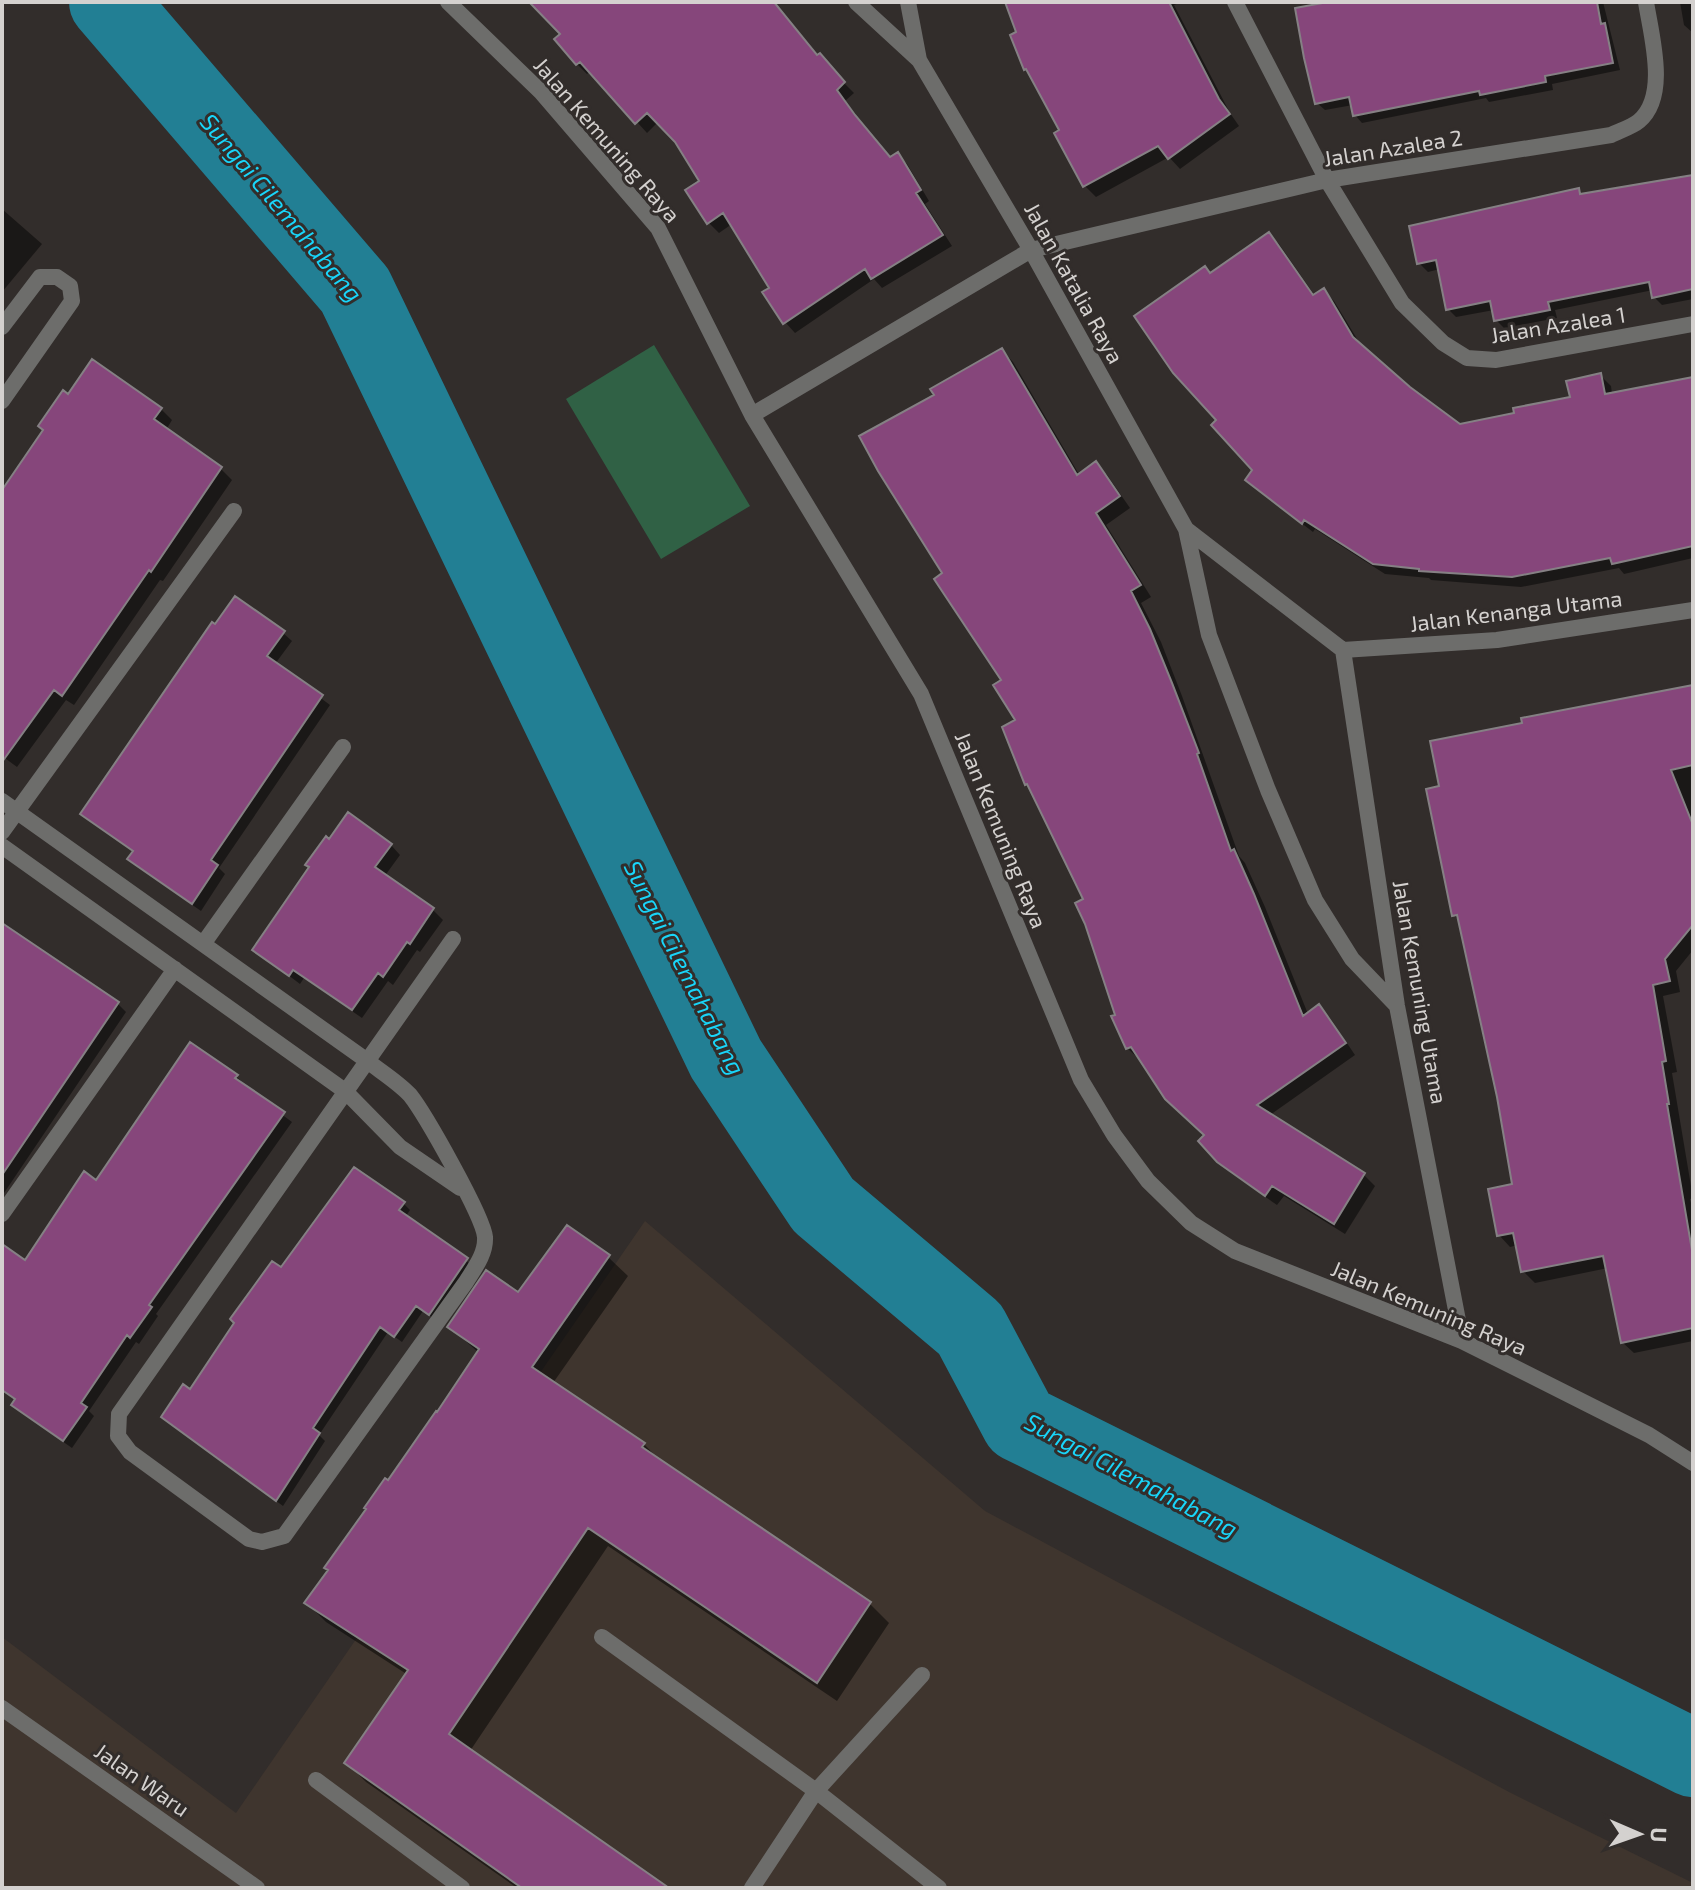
<svg xmlns="http://www.w3.org/2000/svg" width="1695" height="1890" font-family="'Exo 2',sans-serif">
  <style>
    .built { fill: #3f352e }
    .green { fill: #306145 }
    .shadow { fill: #0007 }
    .lines { fill: none; stroke-linecap: round; stroke-linejoin: round }
    .river { stroke: #227f94; stroke-width: 78 }
    .building { fill: #86467b; stroke: #858084; stroke-width: 2 }
    .service { stroke: #6d6d6b; stroke-width: 16 }
    .minor { stroke: #6d6d6b; stroke-width: 16 }
    .labels { text-anchor: middle; stroke-width: 6; stroke-linejoin: round; paint-order: stroke }
    .street-label { font-size: 22px; fill: #d4d1cf; stroke: #322d2b }
    .water-label { font-size: 24px; font-style: italic; fill: #19d5f9; stroke: #322d2b }
  </style>
  <rect width="100%" height="100%" fill="#322d2b"/>
  <path class="built" d="M645 1221 985 1511 1509 1792 1693 1883V1888H2V1637L236 1813Z"/>
  <path class="green" d="M654 345 750 506 661 559 566 399Z"/>
  <path class="shadow" d="M533 2H773L818 57 854 93 845 101 864 128 890 159 897 154 907 164 929 201 925 204 952 246 882 288 874 279 795 333 785 322 771 288 732 224 719 233 708 222 702 182 677 141 658 122 647 133 591 71 587 74 577 64 563 34Z
    M1007 2H1182L1174 5 1230 113 1239 126 1180 169 1169 157 1096 197 1085 186 1062 131 1031 74 1025 68 1018 34Z
    M1338 2H1603L1620 70 1552 84 1553 90 1489 102 1486 98 1362 123 1355 115 1353 105 1325 110 1317 103Z
    M1680 2H1693V33L1684 25Z
    M1693 174V299L1662 305 1654 297 1653 290 1555 310 1557 318 1504 328 1496 320 1494 310 1456 317 1448 309 1440 269 1428 272 1419 263 1579 191 1584 196Z
    M2 209 42 244 2 292Z
    M1269 234 1279 244 1315 296 1324 291 1334 301 1362 347 1409 389 1460 426 1572 399 1600 375 1611 386 1612 394 1693 382V558L1624 574 1619 568 1521 587 1431 580 1429 578 1385 574 1315 529 1313 532 1258 490 1255 470 1219 420 1211 275Z
    M1002 350 1013 362 1080 476 1096 464 1107 475 1130 508 1106 525 1151 597 1141 603 1161 642 1182 696 1239 856 1245 863 1265 907 1308 1014 1319 1007 1330 1018 1355 1055 1270 1115 1364 1175 1375 1186 1345 1234 1284 1196 1277 1205 1231 1173 1219 1161 1206 1136 1142 1058 1139 1059 1127 1048 1086 900 1031 789 1026 784 1018 720 1004 681 945 574 936 395Z
    M68 396 161 409 172 420 166 430 221 469 232 480 163 581 160 580 74 705 66 700 17 767 2 756V494Z
    M283 633 292 641 275 664 330 705 219 868 225 874 201 911 138 867 130 859 134 852 82 814Z
    M1693 690V950L1676 971 1680 992 1663 996 1677 1072 1672 1073 1693 1198 1690 1199 1693 1211V1341L1634 1353 1622 1342 1608 1268 1535 1283 1523 1271 1518 1245 1510 1247 1499 1235 1514 1185 1499 1097 1460 922 1454 915Z
    M391 845 400 855 384 877 433 910 443 920 420 952 417 950 393 985 388 981 362 1018 304 978 300 984 255 950Z
    M2 940 118 1004 126 1012 2 1196Z
    M236 1076 244 1084 243 1086 292 1122 156 1314 158 1316 139 1344 136 1342 89 1411 94 1416 72 1448 22 1413 14 1405 17 1401 2 1390V1291L96 1182Z
    M403 1203 410 1210 406 1216 473 1266 436 1320 423 1311 402 1342 388 1332 319 1435 325 1441 283 1506 163 1417 191 1392 281 1270Z
    M608 1257 628 1276 553 1383 644 1444 663 1464 870 1604 889 1623 837 1701 608 1546 470 1751 661 1888H517L366 1782 347 1763 408 1675 326 1622 307 1603 479 1353 450 1327Z"/>
  <g class="lines">
    <path class="river" d="M108 2 355 290 726 1059 823 1205 970 1329 1020 1423 1693 1758"/>
  </g>
  <path class="building" d="M529 2H774L817 55 820 53 845 82 837 90 855 115 890 157 898 152 921 190 916 193 943 235 871 279 865 269 783 324 762 292 769 288 723 213 707 224 685 190 699 181 675 142 647 113 635 124 580 62 576 65 554 39 560 34Z
    M1005 2H1169L1219 99 1230 114 1168 159 1158 146 1083 187 1054 133 1059 130 1026 69 1024 70 1010 35 1016 32Z
    M1328 2H1597L1601 24 1605 23 1613 63 1545 76 1546 82 1480 95 1479 91 1353 116 1349 97 1315 104 1304 58 1295 8Z
    M1693 175V289L1652 298 1649 282 1548 302 1550 310 1494 321 1490 301 1446 310 1436 260 1417 264 1409 226 1579 188 1580 194Z
    M1269 232 1313 295 1324 288 1353 337 1410 387 1460 424 1514 413 1513 408 1570 397 1566 381 1601 373 1605 394 1693 377V546L1612 564 1610 558 1512 577 1419 571V569L1373 564 1304 520 1302 524 1245 480 1252 470 1211 425 1216 420 1173 373 1134 316 1205 266 1210 273Z
    M1002 348 1077 475 1096 461 1120 496 1096 513 1141 585 1131 591 1150 629 1172 683 1199 753 1197 754 1231 851 1234 849 1254 894 1303 1016 1319 1004 1346 1043 1257 1105 1365 1173 1334 1224 1272 1186 1265 1196 1217 1162 1198 1141 1204 1135 1165 1099 1131 1047 1126 1049 1111 1016 1115 1015 1085 924 1075 903 1083 899 1027 784 1025 785 1002 727 1015 720 993 685 1001 680 934 579 942 573 878 471 859 436 934 395 930 389Z
    M92 359 162 408 154 419 222 467 151 572 149 570 62 696 54 690 2 762V490L43 430 38 426 63 390 68 394Z
    M235 596 285 631 267 656 323 695 211 860 218 865 192 904 127 859 133 851 80 814 212 622 215 624Z
    M1693 685V765L1671 770 1693 825V925L1665 959 1670 981 1653 985 1666 1061 1662 1062 1669 1104H1667L1693 1256V1328L1621 1343 1603 1256 1521 1272 1513 1233 1497 1236 1488 1189 1512 1184 1497 1097 1457 915 1452 916 1426 789 1439 786 1430 741 1522 723 1521 718Z
    M348 812 392 844 375 867 434 908 410 944 407 942 383 977 378 973 352 1010 293 970 289 976 252 950 309 867 305 865 326 836 329 839Z
    M2 923 119 1002 2 1175Z
    M190 1042 238 1075 235 1078 285 1112 149 1305 152 1307 130 1338 127 1335 81 1403 87 1407 63 1441 11 1405 15 1399 2 1390V1244L25 1260 84 1171 96 1180Z
    M354 1167 405 1202 399 1210 468 1258 429 1315 416 1306 394 1337 380 1327 313 1428 320 1433 276 1501 161 1417 183 1384 190 1389 234 1323 230 1319 272 1261 281 1267Z
    M567 1225 610 1255 532 1367 645 1443 642 1447 871 1602 817 1683 588 1528 449 1734 669 1888H522L344 1763 408 1670 304 1603 328 1570 324 1568 366 1509 364 1508 385 1478 388 1480 436 1411 437 1412 479 1349 447 1327 486 1270 518 1292Z"/>
  <g class="lines">
    <path class="service" d="M602 1637 816 1791 922 1675
      M316 1780 462 1888
      M752 1888 816 1791 939 1888"/>
    <path class="minor" d="M448 2 541 92 658 228 752 415 921 694 1081 1080 1114 1135 1148 1181 1191 1223 1235 1251 1462 1341 1649 1435 1693 1463
      M856 2 919 60
      M908 2 919 60 1031 250 1186 529 1343 650
      M1235 2 1327 180 1402 303 1443 343 1467 358 1496 360 1693 324
      M2 327 40 277H57L70 286 72 301 2 401
      M752 415 1031 250 1327 180 1611 135C1619 131 1632 127 1639 121 1669 96 1651 35 1646 2
      M1186 529 1209 635 1268 790 1315 900 1352 959 1397 1006
      M1343 650 1397 1006 1462 1341
      M1343 650 1497 640 1693 610
      M2 801 366 1060C380 1071 398 1082 410 1095 425 1114 483 1216 485 1237 486 1254 474 1269 466 1282L284 1536 262 1542 249 1539 130 1452 118 1436 119 1414 453 939
      M2 832 234 511
      M2 846 345 1091 400 1147 460 1188
      M203 944 343 747
      M2 1214 175 969
      M2 1708 257 1888"/>
  </g>
  <g class="labels">
    <g class="street-label">
      <text transform="translate(607 140) rotate(49)" y="8">Jalan Kemuning Raya</text>
      <text transform="translate(1393 148) rotate(-9)" y="8">Jalan Azalea 2</text>
      <text transform="translate(1074 283) rotate(61)" y="8">Jalan Katalia Raya</text>
      <text transform="translate(1558 325) rotate(-9)" y="8">Jalan Azalea 1</text>
      <text transform="translate(1516 611) rotate(-7)" y="8">Jalan Kenanga Utama</text>
      <text transform="translate(1001 830) rotate(68)" y="8">Jalan Kemuning Raya</text>
      <text transform="translate(1420 992) rotate(80)" y="8">Jalan Kemuning Utama</text>
      <text transform="translate(1429 1308) rotate(23)" y="8">Jalan Kemuning Raya</text>
      <text transform="translate(142 1780) rotate(35)" y="8">Jalan Waru</text>
    </g>
    <g class="water-label">
      <text transform="translate(281 208) rotate(50)" y="8">Sungai Cilemahabang</text>
      <text transform="translate(684 968) rotate(63)" y="8">Sungai Cilemahabang</text>
      <text transform="translate(1131 1476) rotate(28)" y="8">Sungai Cilemahabang</text>
    </g>
  </g>
  <rect width="1695" height="1890" fill="none" stroke="#d4d1cf" stroke-width="8"/>
  <g transform="translate(1639 1834) rotate(92)" stroke="#322d2b" stroke-width="6" paint-order="stroke">
  <path d="M0-6L14 30L0 20L-14 30Z" fill="#d4d1cf"/>
  <text y="-12" font-size="22" font-weight="bold" text-anchor="middle" fill="#d4d1cf">U</text>
  </g>
</svg>
